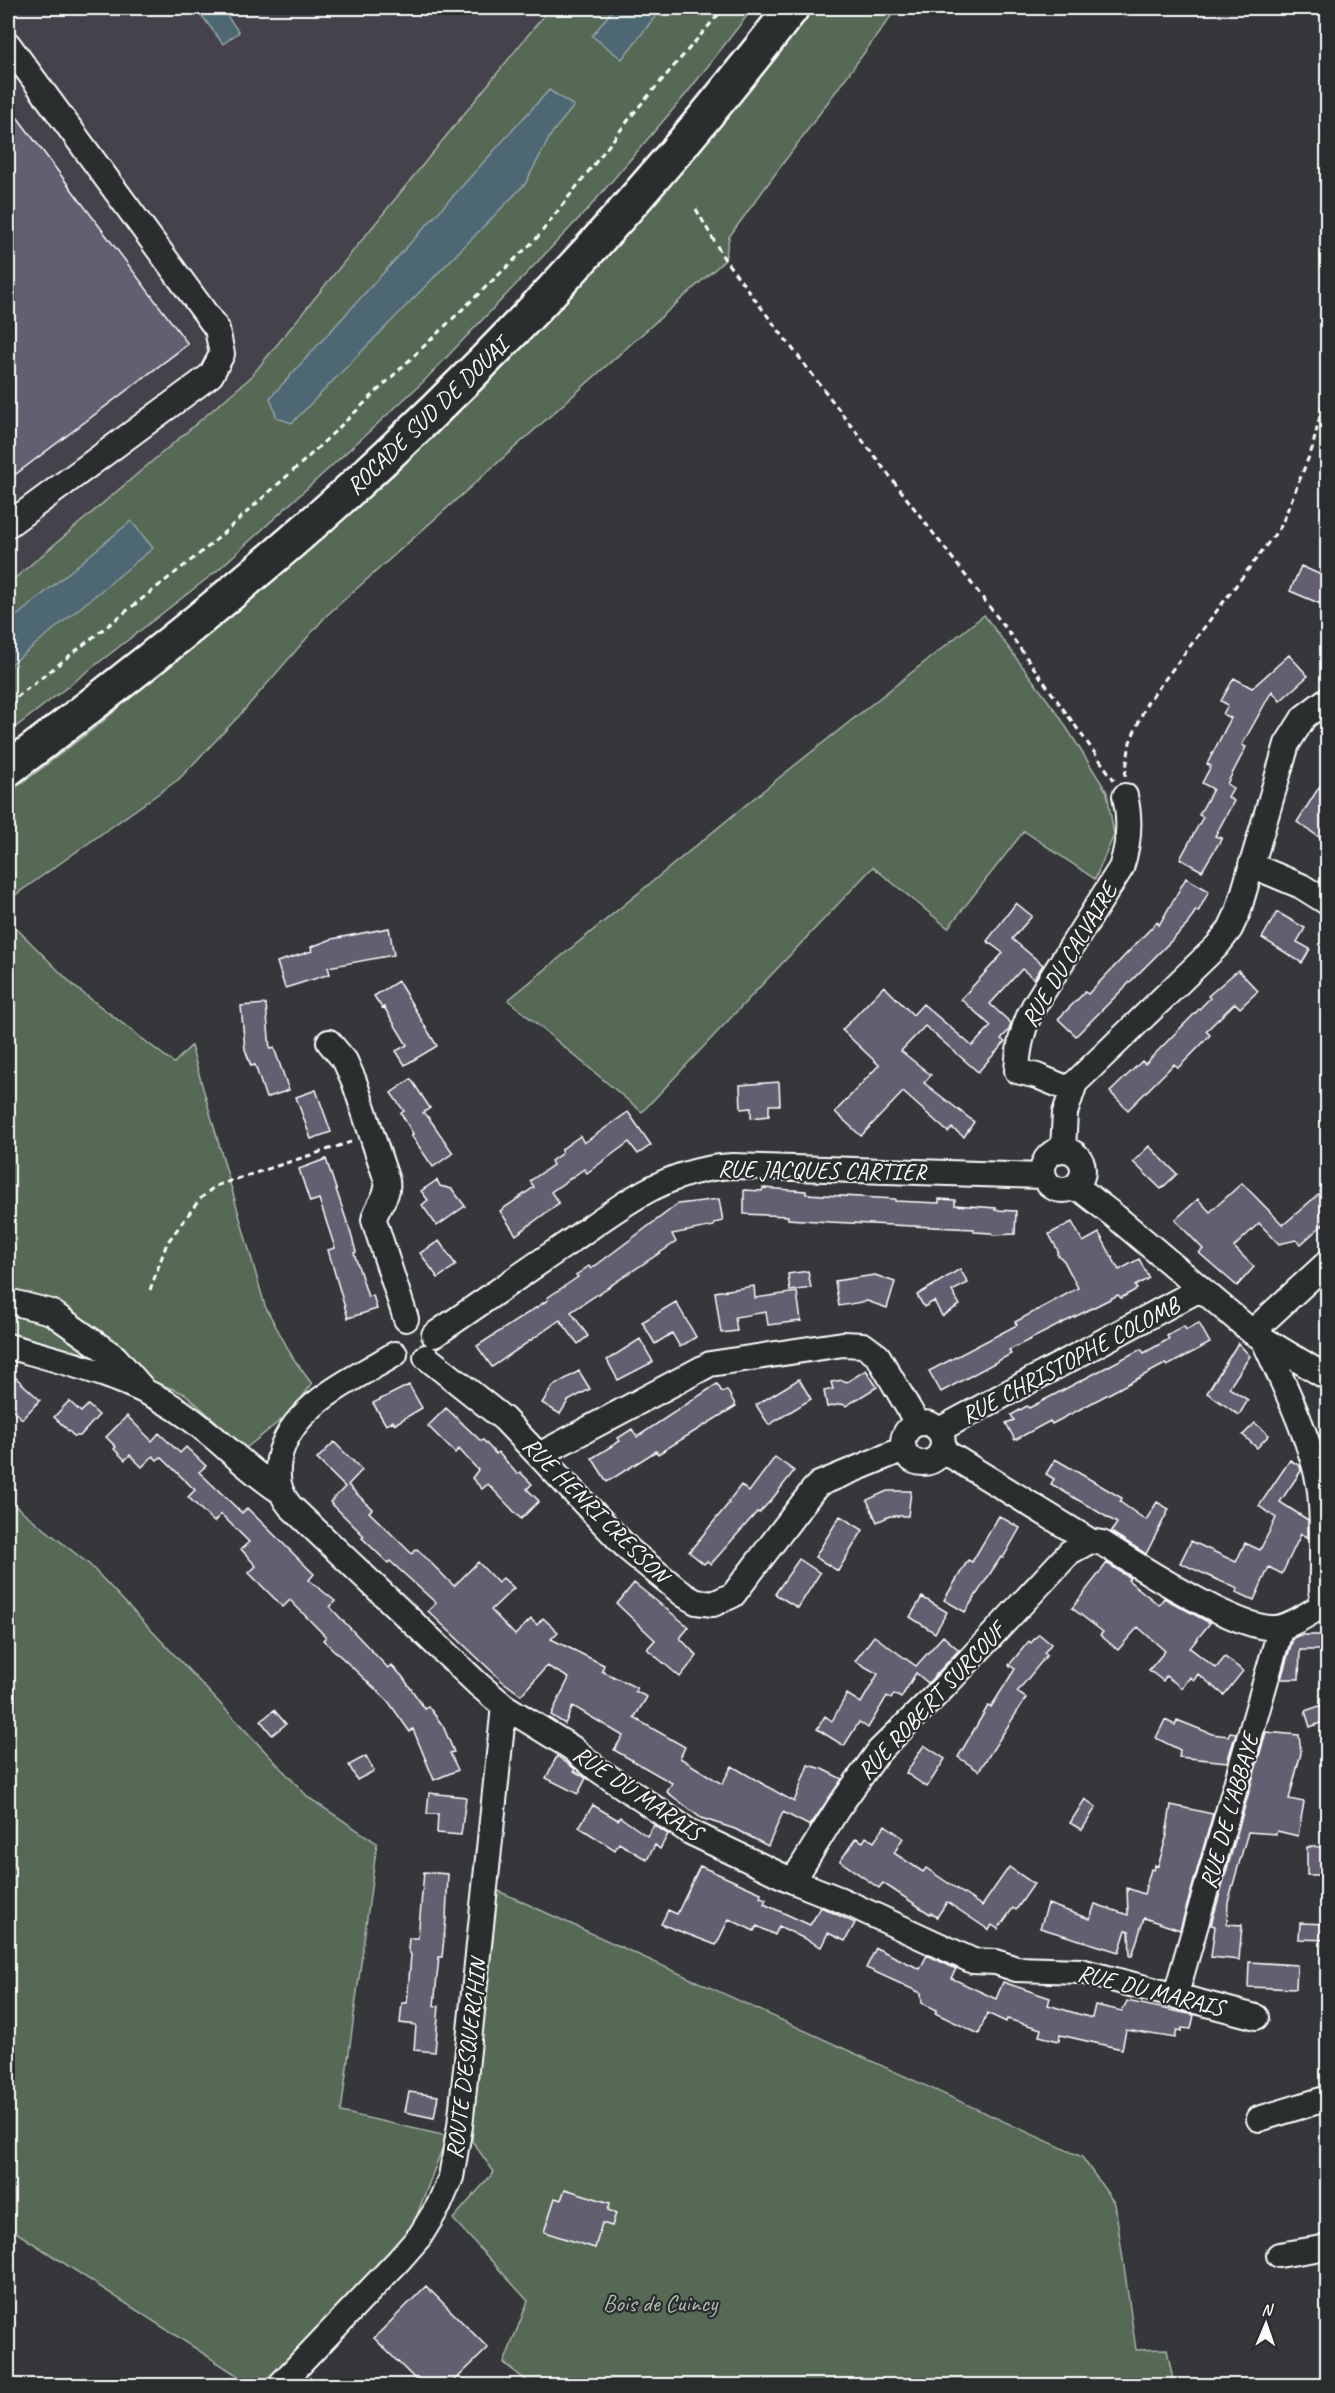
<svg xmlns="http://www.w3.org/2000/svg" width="1335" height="2393" font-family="Caveat,sans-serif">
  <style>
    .built { fill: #44434b }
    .green { fill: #556954; stroke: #aab4aa; stroke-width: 1.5 }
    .water { fill: #4d6772; stroke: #94a4aa; stroke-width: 1.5 }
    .building { fill: #645f71; stroke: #fff; stroke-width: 1.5 }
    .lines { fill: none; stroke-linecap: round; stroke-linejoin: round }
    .minor-casing { stroke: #fff; stroke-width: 28 }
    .highway-casing { stroke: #fff; stroke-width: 38 }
    .path { stroke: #fff; stroke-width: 3; stroke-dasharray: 6 4.5; stroke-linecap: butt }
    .minor { stroke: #2a2d2e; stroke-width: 24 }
    .highway { stroke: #2a2d2e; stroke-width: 33 }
    .labels { text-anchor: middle; stroke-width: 4.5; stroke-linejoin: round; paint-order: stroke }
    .street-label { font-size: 24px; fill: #fff; stroke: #2a2d2e }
    .park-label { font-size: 24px; fill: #b2bcb2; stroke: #2a2d2e }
  </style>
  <rect width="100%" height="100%" fill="#36373b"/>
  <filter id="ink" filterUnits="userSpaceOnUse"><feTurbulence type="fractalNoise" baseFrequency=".0167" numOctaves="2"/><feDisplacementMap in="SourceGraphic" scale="12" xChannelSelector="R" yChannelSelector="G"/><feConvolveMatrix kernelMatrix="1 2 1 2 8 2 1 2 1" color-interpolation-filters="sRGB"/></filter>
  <g filter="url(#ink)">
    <path class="built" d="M8 8H550L250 378 8 584Z"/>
    <path class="green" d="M550 8H753L687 93 588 209 423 382 218 570 8 733V584L250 378Z
      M802 8H897L729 237 725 260 326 616 239 716 179 779 8 900V794L101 723 376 484Z
      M984 615 1058 714 1107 792 1114 835 1095 879 1024 831 948 928 873 867 642 1112 508 1000 775 781Z
      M8 920 75 987 174 1063 191 1046 265 1306 293 1358 312 1384 291 1412 246 1448 185 1394 113 1365 8 1336Z
      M8 1500 90 1565 309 1798 377 1843 341 2112 447 2136 412 2228 269 2385H252L8 2227Z
      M494 1889 1082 2157 1115 2204 1136 2350 1167 2349 1174 2385H532L504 2363 528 2301 453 2219 494 2172 472 2141Z"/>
    <path class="water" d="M196 8H221L239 32 223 44Z
      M614 8H662L622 59 592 36Z
      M549 90 574 106 552 133 525 184 292 423 277 418 270 398Z
      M131 521 153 548 8 667V623Z"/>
    <path class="building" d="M8 105 188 344 8 480Z
      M1301 566 1328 578V607L1290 591Z
      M1289 655 1308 676 1280 701 1272 691 1242 745 1246 747 1227 784 1233 788 1228 797 1234 801 1215 836 1222 838 1202 871 1180 859 1203 817 1199 815 1213 789 1202 783 1211 766 1207 764 1231 718 1223 714 1228 705 1221 701 1234 678 1252 688Z
      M1328 773V843L1297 822Z
      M1186 878 1209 891 1198 912 1196 910 1187 925 1076 1036 1058 1019 1085 992 1088 994 1157 922 1159 925Z
      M1016 903 1032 916 1012 939 1043 965 1034 979 1022 969 990 1004 1011 1023 1009 1030 1001 1039 1005 1042 978 1072 925 1026 901 1051 931 1075 924 1083 974 1122 964 1137 952 1128 948 1132 903 1092 861 1136 835 1112 879 1065 842 1030 884 986 913 1015 923 1004 972 1046 991 1026 961 999 1003 953 987 941Z
      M1277 912 1305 928 1297 942 1310 949 1302 963 1262 938Z
      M389 928 394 955 328 967 330 974 285 988 277 962 312 951 311 947 332 939Z
      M1238 970 1258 991 1240 1008 1235 1003 1206 1031 1210 1035 1199 1047 1178 1068 1174 1064 1128 1110 1110 1092 1142 1061 1145 1064 1210 998 1208 996Z
      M398 981 437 1046 405 1065 396 1051 407 1045 384 1007 382 1008 374 996Z
      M266 1004 270 1049 274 1048 289 1090 266 1098 255 1065 251 1066 245 1049 241 1006Z
      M411 1079 430 1108 423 1113 429 1118 453 1153 433 1167 411 1135 413 1134 401 1113 404 1111 391 1093Z
      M779 1082 780 1105H769V1116L751 1118V1108L741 1109 740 1085Z
      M316 1090 331 1132 311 1139 296 1097Z
      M628 1112 651 1145 638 1154 629 1142 587 1173 584 1169 551 1192 559 1203 516 1235 500 1211 534 1187 530 1181 553 1165 551 1161 562 1153V1149L580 1136 584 1143Z
      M1149 1146 1177 1174 1161 1189 1133 1162Z
      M326 1159 351 1234 356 1252 354 1253 368 1297 373 1295 377 1309 348 1318 328 1250 335 1248 319 1199 310 1202 299 1169Z
      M437 1180 440 1186 452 1189 465 1206 437 1226 422 1205 428 1200 421 1191Z
      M1242 1183 1283 1225 1328 1186V1220L1301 1244 1296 1240 1279 1244 1259 1223 1234 1247 1254 1267 1237 1286 1199 1253 1203 1249 1175 1220 1198 1199 1210 1212Z
      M763 1188 806 1191V1194L895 1199V1201L939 1203V1199L955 1200V1205L996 1208 995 1210 1016 1211 1015 1234 993 1235 991 1233 974 1232V1229L829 1222 788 1219V1216L744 1214V1190L762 1191Z
      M719 1199 723 1221 714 1223V1226L672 1234 676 1242 571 1312 588 1336 578 1344 560 1320 492 1367 477 1346 548 1300 547 1298 578 1277 576 1275 589 1266 591 1269 678 1204Z
      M1072 1222 1083 1242 1099 1233 1119 1270 1139 1259 1149 1278 1135 1286 1137 1289 1121 1298 1118 1295 1009 1350 1011 1354 941 1392 929 1371 1017 1325 1015 1322 1078 1288 1064 1261 1057 1254 1058 1251 1049 1234Z
      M439 1241 456 1265 438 1278 420 1253Z
      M960 1269 968 1283 952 1291 960 1305 942 1316 934 1301 924 1307 917 1295Z
      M808 1271 811 1288 790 1291 788 1274Z
      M875 1275 895 1282 887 1308 867 1301 839 1306 835 1281Z
      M754 1286 755 1298 797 1292 801 1321 768 1325 766 1312 735 1317 737 1331 721 1333 715 1292Z
      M676 1302 696 1337 680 1347 672 1333 655 1344 642 1322Z
      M1199 1323 1210 1343 1167 1366 1165 1364 1052 1424 1050 1421 1015 1440 1006 1423 1014 1420 1011 1415 1027 1406 1029 1408 1141 1349 1144 1353 1169 1339 1167 1336 1184 1326 1186 1330Z
      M640 1339 653 1362 618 1380 607 1360Z
      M1238 1343 1250 1356 1229 1388 1248 1400 1239 1415 1207 1393Z
      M866 1370 877 1387 846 1406 842 1404 827 1407 824 1391 833 1389 831 1382 842 1380 847 1382Z
      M579 1371 590 1389 568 1401 560 1414 542 1403 553 1386Z
      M15 1377 40 1400 22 1419 8 1405V1385Z
      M799 1379 811 1399 769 1425 756 1405Z
      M717 1384 722 1392 727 1390 736 1406 658 1454 656 1451 607 1482 592 1458 620 1441 618 1438 632 1429 637 1437Z
      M409 1385 422 1408 395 1424 393 1421 386 1425 373 1403Z
      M69 1401 81 1412 88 1405 99 1415 80 1436H74L54 1417Z
      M446 1408 481 1441 483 1440 496 1454 498 1452 517 1474 520 1472 532 1484 527 1489 539 1501 521 1519 488 1484 482 1489 472 1478 478 1470 459 1449 455 1453 428 1426Z
      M127 1416 152 1441 159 1433 180 1453 186 1447 206 1466 199 1472 242 1513 247 1508 314 1574 309 1580 335 1601 330 1607 388 1668 391 1665 402 1676 425 1709 428 1706 443 1726 454 1752 450 1753 458 1770 434 1780 413 1729 410 1732 388 1701 323 1640 326 1637 290 1600 283 1607 249 1573 256 1566 241 1549 249 1542 221 1514 214 1522 188 1497 195 1490 161 1457 157 1460 153 1456 142 1467 130 1455 125 1460 114 1449 116 1447 106 1437Z
      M1255 1423 1269 1435 1257 1448 1243 1435Z
      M334 1442 362 1470 348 1485 372 1509 369 1512 412 1554 417 1549 454 1586 478 1562 498 1583 503 1578 514 1588 491 1610 515 1635 531 1619 537 1625 543 1618 558 1632 551 1639 604 1665 602 1671 637 1688 635 1691 647 1697 634 1718 685 1747 680 1758 722 1784 732 1766 794 1802 808 1765 822 1769 842 1779 810 1826 783 1812 768 1846 735 1829 701 1818 667 1792 672 1783 614 1750 623 1736 573 1706 565 1724 551 1715 569 1678 547 1666 521 1695 502 1681 428 1611 436 1603 390 1561 388 1563 362 1538 364 1536 330 1502 345 1487 317 1459Z
      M775 1457 794 1471 773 1498 759 1513 757 1512 711 1564 707 1561 704 1564 689 1552 729 1503 728 1502 741 1485 749 1492Z
      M1055 1459 1122 1498 1120 1502 1146 1520 1157 1502 1169 1509 1146 1554 1111 1532 1117 1523 1051 1484 1054 1479 1046 1474Z
      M1290 1460 1300 1466 1301 1471 1280 1502 1308 1520V1538L1301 1534 1282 1574 1269 1567 1254 1600 1236 1592 1238 1589 1180 1563 1191 1541 1236 1562 1245 1543 1260 1550 1276 1518 1259 1506Z
      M887 1491H911L908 1516H890L877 1522 867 1500Z
      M840 1516 863 1530 838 1571 815 1557Z
      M999 1516 1020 1528 1003 1558 1001 1557 965 1612 944 1600 968 1560 972 1562Z
      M799 1559 820 1573 798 1608 775 1594Z
      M1107 1563 1130 1578 1128 1580 1159 1605 1164 1598 1210 1623 1190 1648 1216 1668 1225 1657 1243 1671 1224 1695 1198 1674 1194 1680 1190 1677 1182 1688 1166 1676 1163 1681 1149 1670 1165 1651 1138 1627 1118 1650 1100 1635 1103 1632 1072 1608Z
      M634 1583 689 1627 680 1638 697 1656 680 1677 647 1649 655 1640 617 1604Z
      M922 1597 947 1612 935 1633 910 1617Z
      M1039 1634 1051 1644 1044 1653 1047 1655 1017 1692 1026 1698 979 1771 958 1757 988 1706 991 1707 1015 1669 1009 1665 1029 1641 1031 1643Z
      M1300 1635H1328V1650H1300L1299 1679H1281L1293 1638Z
      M874 1636 916 1666 943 1636 959 1650 928 1683 916 1673 901 1698 894 1694 891 1699 887 1696 868 1728 859 1722 844 1746 817 1729 825 1716 832 1721 847 1694 861 1703 878 1674 855 1661Z
      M1328 1703V1720L1310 1727 1305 1711Z
      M274 1710 286 1724 272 1735 261 1721Z
      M1165 1720 1175 1725 1177 1720 1212 1734 1228 1736 1230 1732 1236 1733 1227 1762 1179 1757 1180 1750 1156 1738Z
      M1266 1732 1299 1735 1301 1753 1289 1799 1304 1802 1298 1836 1277 1831 1276 1834 1248 1832 1228 1902 1227 1924 1242 1925 1239 1960 1211 1957 1215 1926 1211 1925Z
      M924 1745 945 1759 927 1787 906 1773Z
      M366 1756 374 1771 357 1780 349 1765Z
      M557 1756 575 1769 574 1771 586 1778 578 1794 546 1778Z
      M429 1793 466 1797 461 1835 437 1833 438 1814H427Z
      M1085 1799 1096 1807 1082 1830 1070 1823Z
      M593 1805 618 1820 620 1817 647 1836 654 1825 668 1834 660 1849 655 1845 647 1860 619 1843 615 1850 579 1827Z
      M1171 1805 1213 1814 1180 1930 1144 1918 1132 1956H1130L1129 1931 1126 1930 1119 1952 1040 1928 1048 1904 1090 1919 1095 1904 1128 1915 1127 1888 1144 1894 1151 1869 1154 1870 1155 1865 1158 1866 1167 1835H1166Z
      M885 1825 903 1838 894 1853 923 1872 926 1868 982 1906 1009 1867 1034 1884 1016 1910 1013 1908 998 1929 992 1925 989 1930 947 1902 937 1917 931 1913 930 1914 883 1883 879 1888 840 1861 856 1838 863 1842 866 1837 874 1842Z
      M1307 1847H1328V1875H1307Z
      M700 1866 761 1893 760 1897 766 1899 764 1904 810 1925 821 1907 855 1923 845 1941 828 1933 821 1947 779 1926 775 1935 757 1926 754 1931 729 1919 716 1945 661 1924 668 1910 677 1914Z
      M424 1872 448 1874 446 1919 442 1957H439L434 2006H439L435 2052 414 2050 416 2025 400 2023 402 2003H407L411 1955 408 1949 409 1938H418Z
      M1300 1923 1328 1924V1940L1299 1939Z
      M876 1948 920 1969 927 1955 956 1969 951 1978 996 1999 1003 1982 1050 1998 1048 2005 1092 2018 1095 2005 1122 2011 1127 2001 1194 2015 1191 2029 1182 2028 1181 2031 1177 2030 1175 2038 1126 2030 1122 2049 1060 2035 1059 2041 1039 2036 1041 2029 1007 2019 1006 2022 987 2013 979 2034 935 2013 937 2010 922 2003 921 1993 866 1968Z
      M1249 1962 1297 1965 1296 1989 1248 1987Z
      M409 2092 438 2096 434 2118 405 2112Z
      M565 2189 610 2203 608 2210 616 2213 612 2226 602 2223 595 2248 544 2232 555 2198 561 2200Z
      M426 2286 488 2348 450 2385H421L374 2338Z"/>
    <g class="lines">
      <defs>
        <path id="minor" d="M8 44 217 329 222 354 211 375 8 525
          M1251 865 1301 886 1328 903
          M329 1042 345 1061 354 1081 387 1181C390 1196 376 1206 374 1220L406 1319
          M1071 1090 1037 1076 1017 1071C1018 1048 1022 1027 1034 1006L1121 868C1129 844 1131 821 1125 796
          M1063 1149 1065 1113 1075 1083 1217 946 1230 929 1238 912 1287 744 1304 717 1328 699
          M1043 1170a20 20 0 1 1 40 0a20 20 0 1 1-40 0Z
          M1076 1186 1116 1217 1252 1332 1328 1378
          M8 1301 51 1312 115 1357 143 1389
          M1252 1332 1328 1262
          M434 1335C477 1306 519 1276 562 1247 618 1209 663 1169 733 1166L1043 1176
          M1264 1341C1283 1382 1314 1447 1320 1491 1324 1529 1321 1568 1322 1606
          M8 1346C64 1362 125 1376 175 1408 213 1432 243 1467 280 1491
          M395 1354C353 1380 290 1405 279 1459 276 1477 278 1491 290 1506L479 1685 504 1706 572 1748 597 1769 690 1832 793 1881 841 1900 973 1961 996 1962 1016 1969 1081 1971 1256 2017
          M426 1357 504 1419 629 1550 684 1595 696 1602 713 1604 733 1595 813 1490 819 1484 904 1449
          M903 1443a20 20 0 1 1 40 0a20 20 0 1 1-40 0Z
          M939 1430 1200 1289
          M942 1450 1090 1541 1102 1543C1134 1563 1245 1637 1281 1627 1294 1624 1309 1613 1322 1606H1328
          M539 1455 710 1364 843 1344 863 1345 878 1356 917 1423
          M793 1881 838 1808 879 1751 943 1688 1070 1552 1090 1541
          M1176 1994 1281 1627
          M1259 2119 1328 2098
          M1279 2255 1328 2247
          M279 2386 399 2260 420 2236 439 2205 451 2177 460 2126 504 1706"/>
        <path id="highway" d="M8 769C122 683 235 594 341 498 507 348 656 184 792 8"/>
      </defs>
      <use href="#minor" class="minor-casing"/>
      <use href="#highway" class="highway-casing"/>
      <path class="path" d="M696 209 725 260 1004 626 1114 780
        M8 704 208 547 305 460 536 239 637 109 724 8
        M1125 776 1130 742 1147 703 1281 526 1312 449 1328 383
        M150 1290 167 1243 200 1199 215 1186 351 1142"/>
      <use href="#minor" class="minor"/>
      <use href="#highway" class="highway"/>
    </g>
  </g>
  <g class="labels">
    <g class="street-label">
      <text transform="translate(427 416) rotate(-44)" y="8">ROCADE SUD DE DOUAI</text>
      <text transform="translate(1069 955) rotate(-59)" y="8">RUE DU CALVAIRE</text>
      <text transform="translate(822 1170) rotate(1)" y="8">RUE JACQUES CARTIER</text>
      <text transform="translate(1070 1360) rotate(-28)" y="8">RUE CHRISTOPHE COLOMB</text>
      <text transform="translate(596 1510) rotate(45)" y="8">RUE HENRI CRESSON</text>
      <text transform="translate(931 1701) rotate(-47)" y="8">RUE ROBERT SURCOUF</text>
      <text transform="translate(638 1793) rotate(34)" y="8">RUE DU MARAIS</text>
      <text transform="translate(1229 1811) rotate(-74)" y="8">RUE DE L'ABBAYE</text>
      <text transform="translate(1151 1990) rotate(14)" y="8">RUE DU MARAIS</text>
      <text transform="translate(466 2059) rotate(-83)" y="8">ROUTE D'ESQUERCHIN</text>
    </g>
    <g class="park-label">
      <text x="660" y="2311">Bois de Cuincy</text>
    </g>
  </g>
  <rect width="1335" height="2393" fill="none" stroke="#2a2d2e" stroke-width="30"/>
  <rect x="15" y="15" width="1305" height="2363" fill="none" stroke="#fff" stroke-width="2" filter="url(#ink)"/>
  <g transform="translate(1266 2324) rotate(2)" stroke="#2a2d2e" stroke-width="4.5" paint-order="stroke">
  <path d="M0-4.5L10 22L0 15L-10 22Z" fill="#ffffff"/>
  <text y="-9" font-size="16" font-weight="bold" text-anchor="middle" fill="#ffffff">N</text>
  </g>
</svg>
